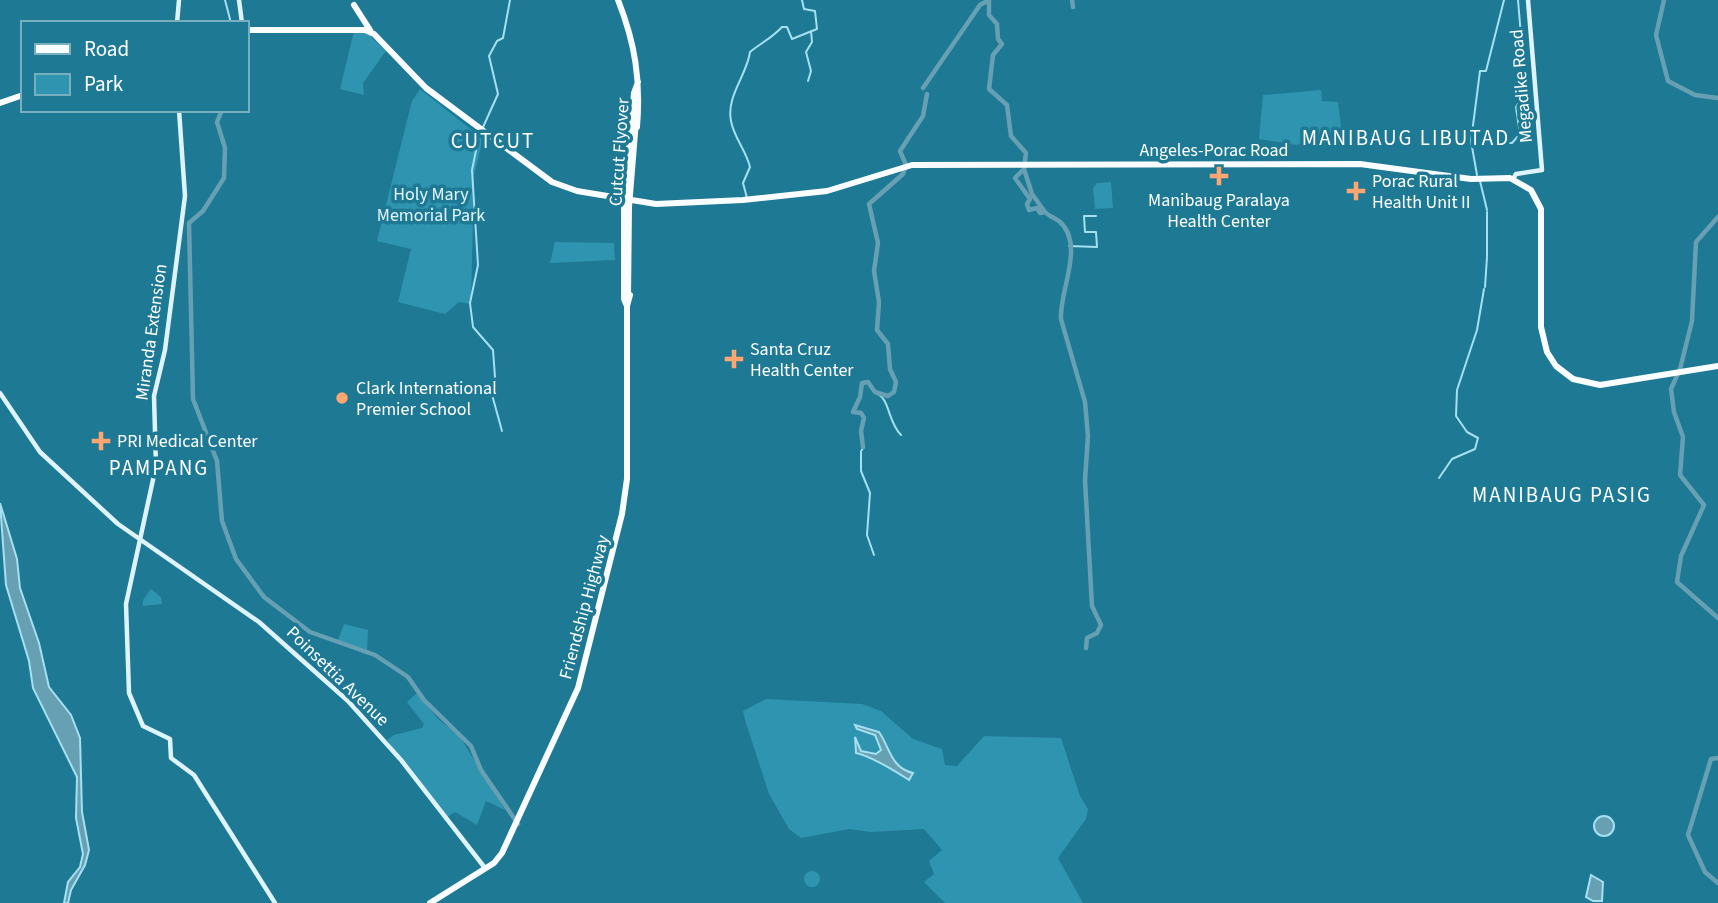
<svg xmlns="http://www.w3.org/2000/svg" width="1718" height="903" font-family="'Source Sans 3',sans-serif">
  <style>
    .green { fill: #2f94b0 }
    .water { fill: #67a0b2; stroke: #a5e0f0; stroke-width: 2 }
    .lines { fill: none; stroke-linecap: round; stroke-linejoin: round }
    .stream { stroke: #a5e0f0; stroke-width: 2 }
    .river { stroke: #67a0b2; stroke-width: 4.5 }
    .secondary { stroke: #def4fa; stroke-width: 4.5 }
    .primary { stroke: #f9fdff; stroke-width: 6 }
    .primary-bridge { stroke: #f9fdff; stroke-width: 6 }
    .poi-dot { fill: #fda671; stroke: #1e7994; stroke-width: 2.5 }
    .labels { text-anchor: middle; stroke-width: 7; stroke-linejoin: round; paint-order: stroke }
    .street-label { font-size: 18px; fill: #fff; stroke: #1e7994 }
    .poi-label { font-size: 18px; fill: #fff; stroke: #1e7994; text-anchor: start }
    .park-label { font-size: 18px; fill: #e5f7fc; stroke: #1e7994 }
    .quarter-label { font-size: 21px; letter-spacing: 2px; fill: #fff; stroke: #1e7994 }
  </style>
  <rect width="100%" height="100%" fill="#1e7994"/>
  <path class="green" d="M354 31H365L386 51 363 83 364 95 340 89Z
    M420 89 483 139 474 175 471 304 459 302 445 314 398 302 411 249 377 241 412 101Z
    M1321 90 1322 101 1338 102 1343 142 1325 146 1303 142 1297 145 1259 139 1263 95Z
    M1111 182 1113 208 1095 209 1093 188 1097 183Z
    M555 242 614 243 615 260 550 263Z
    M151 589 161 597 162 604 143 606V600Z
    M344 624 368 630 367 651 338 640Z
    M417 693 438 719 460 737 505 810 486 801 477 825 455 812 447 817 387 740 394 735 422 728 424 724 407 702Z
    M766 699 862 704 881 711 913 739 942 749 945 765 957 766 984 736 1061 738 1080 796 1088 809 1086 819 1058 858 1083 903H945L924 882 934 874 929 861 942 850 924 829 871 832 849 829 801 838 789 829 769 794 745 720 743 711Z
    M804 879a8 8 0 1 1 16 0a8 8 0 1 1-16 0Z"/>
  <path class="water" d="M0 503 17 559 20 588 39 643 49 687 71 715 80 738 82 812 89 850 85 865 71 890 68 903H64L68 882 80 867 83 854 76 818 77 777 33 688 29 661 6 585Z
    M855 725 879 732C890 748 891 768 913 773L909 780C895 771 871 756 856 753L855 737 861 751 876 754 881 750 875 735 857 729Z
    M1594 826a10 10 0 1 1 20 0a10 10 0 1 1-20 0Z
    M1591 875 1603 882 1602 901H1593L1586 897Z"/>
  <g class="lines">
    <path class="stream" d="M225 0 231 23
      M808 81 811 71 806 52 812 42 811 31
      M1473 142 1512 143 1520 134 1516 107 1523 96 1524 72 1518 0
      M1477 175 1471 141 1480 71H1486L1504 0
      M1480 181 1487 210
      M747 198 743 183 750 167C746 150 734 138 731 121 726 96 747 75 750 52 761 43 772 38 782 27H787L792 39 817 29 815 11 804 9 802 0
      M1069 246 1097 247 1096 232H1085L1084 216H1096
      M1487 256V212
      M1485 287 1487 257
      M878 394C890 401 888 422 901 435
      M502 431 491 391 495 377 493 350 473 327 470 303 478 265 472 170 479 136 498 94 489 56 497 41 503 38 510 0
      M862 450 863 447
      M861 451V471L870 493 867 535 874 555
      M1439 478 1452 459 1475 449 1478 438 1467 432 1456 416 1457 390 1477 330 1484 289"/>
    <path class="river" d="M989 0V15L997 24 998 39 1002 44 993 55 989 89 1007 105 1011 136 1026 153 1024 169 1015 178 1030 199 1027 204 1029 210 1037 208 1040 213 1045 212C1049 216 1055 218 1059 221 1086 244 1059 291 1061 319L1085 402 1088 436 1085 480 1092 606 1101 625 1097 633 1087 638 1086 648
      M1072 0 1073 7
      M1664 0 1656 35 1668 81 1695 95 1718 98
      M923 88 980 5 989 0
      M222 110 217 122 225 148 224 178 203 211 189 223 193 399 217 461 222 521 236 559 264 597 310 632 375 655 408 677 424 700 471 746 481 770 518 824
      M1024 169 1032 194 1045 212
      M1718 217 1696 242 1692 321 1680 369 1671 389 1674 412 1683 437 1680 475 1704 505 1681 556 1677 582 1718 618
      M863 447 861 431 864 418 861 413 853 412 860 397 862 383 868 382 875 392 888 396 894 392 896 382 890 369 888 344 877 330 879 302 874 271 878 243 869 204 903 174 906 165 900 151 923 116 927 94
      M1718 758 1711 759 1688 835 1705 872 1718 883"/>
    <path class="secondary" d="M239 0 242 23
      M177 23 179 0
      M179 110 185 196 165 350 154 396 156 466 126 604 129 693 143 726 170 739 171 758 194 775 275 903
      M1513 179 1516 174 1542 170 1528 0
      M0 393 40 452 118 524 259 622 348 701 401 760 485 868"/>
    <path class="primary" d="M618 0C635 43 641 80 637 127
      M354 5 370 30
      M247 30H365L374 34 426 88 552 182 577 191 656 204 743 200 827 191 912 165 1360 164 1471 179 1510 178 1531 190 1541 209V327L1547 352 1556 366 1573 379 1600 385 1718 366
      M0 103 23 95
      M627 306 624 299V200L634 93 638 82
      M430 903 494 863 502 853 578 688 622 514 627 479V306L630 295"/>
    <path class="primary-bridge" d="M628 298 629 207 636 121"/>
  </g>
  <g class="poi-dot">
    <path d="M1215.5 165.5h7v7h7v7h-7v7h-7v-7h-7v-7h7z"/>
    <path d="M1352.5 180.5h7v7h7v7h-7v7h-7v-7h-7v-7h7z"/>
    <path d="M730.5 348.5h7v7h7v7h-7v7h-7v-7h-7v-7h7z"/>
    <circle cx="342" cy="398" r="7"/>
    <path d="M97.5 430.5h7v7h7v7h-7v7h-7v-7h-7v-7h7z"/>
  </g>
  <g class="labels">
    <g class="street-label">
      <text transform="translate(1521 86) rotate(-95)" y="6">Megadike Road</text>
      <text x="1214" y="156">Angeles-Porac Road</text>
      <text transform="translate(619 152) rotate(-86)" y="6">Cutcut Flyover</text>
      <text transform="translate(151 332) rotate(-82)" y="6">Miranda Extension</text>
      <text transform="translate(584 607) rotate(-75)" y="6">Friendship Highway</text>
      <text transform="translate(338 676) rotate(44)" y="6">Poinsettia Avenue</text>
    </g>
    <g class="poi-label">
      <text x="1372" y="187">Porac Rural<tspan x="1372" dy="21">Health Unit II</tspan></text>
      <text x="1219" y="206" text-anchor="middle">Manibaug Paralaya<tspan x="1219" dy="21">Health Center</tspan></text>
      <text x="750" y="355">Santa Cruz<tspan x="750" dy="21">Health Center</tspan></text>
      <text x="356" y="394">Clark International<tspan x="356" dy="21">Premier School</tspan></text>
      <text x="117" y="447">PRI Medical Center</text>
    </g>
    <g class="park-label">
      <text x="431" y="200">Holy Mary<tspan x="431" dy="21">Memorial Park</tspan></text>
    </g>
    <g class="quarter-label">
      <text x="1406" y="145">MANIBAUG LIBUTAD</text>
      <text x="493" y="148">CUTCUT</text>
      <text x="159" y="475">PAMPANG</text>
      <text x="1562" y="502">MANIBAUG PASIG</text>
    </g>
  </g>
  <rect x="21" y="21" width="228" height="91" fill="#1e7994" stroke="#78afbf" stroke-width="2"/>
  <rect x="35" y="44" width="35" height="10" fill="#f9fdff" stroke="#78afbf" stroke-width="2"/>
  <text x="84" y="56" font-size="21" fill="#ffffff">Road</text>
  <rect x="35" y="74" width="35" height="21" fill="#2f94b0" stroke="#78afbf" stroke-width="2"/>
  <text x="84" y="91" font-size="21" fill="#ffffff">Park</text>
</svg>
